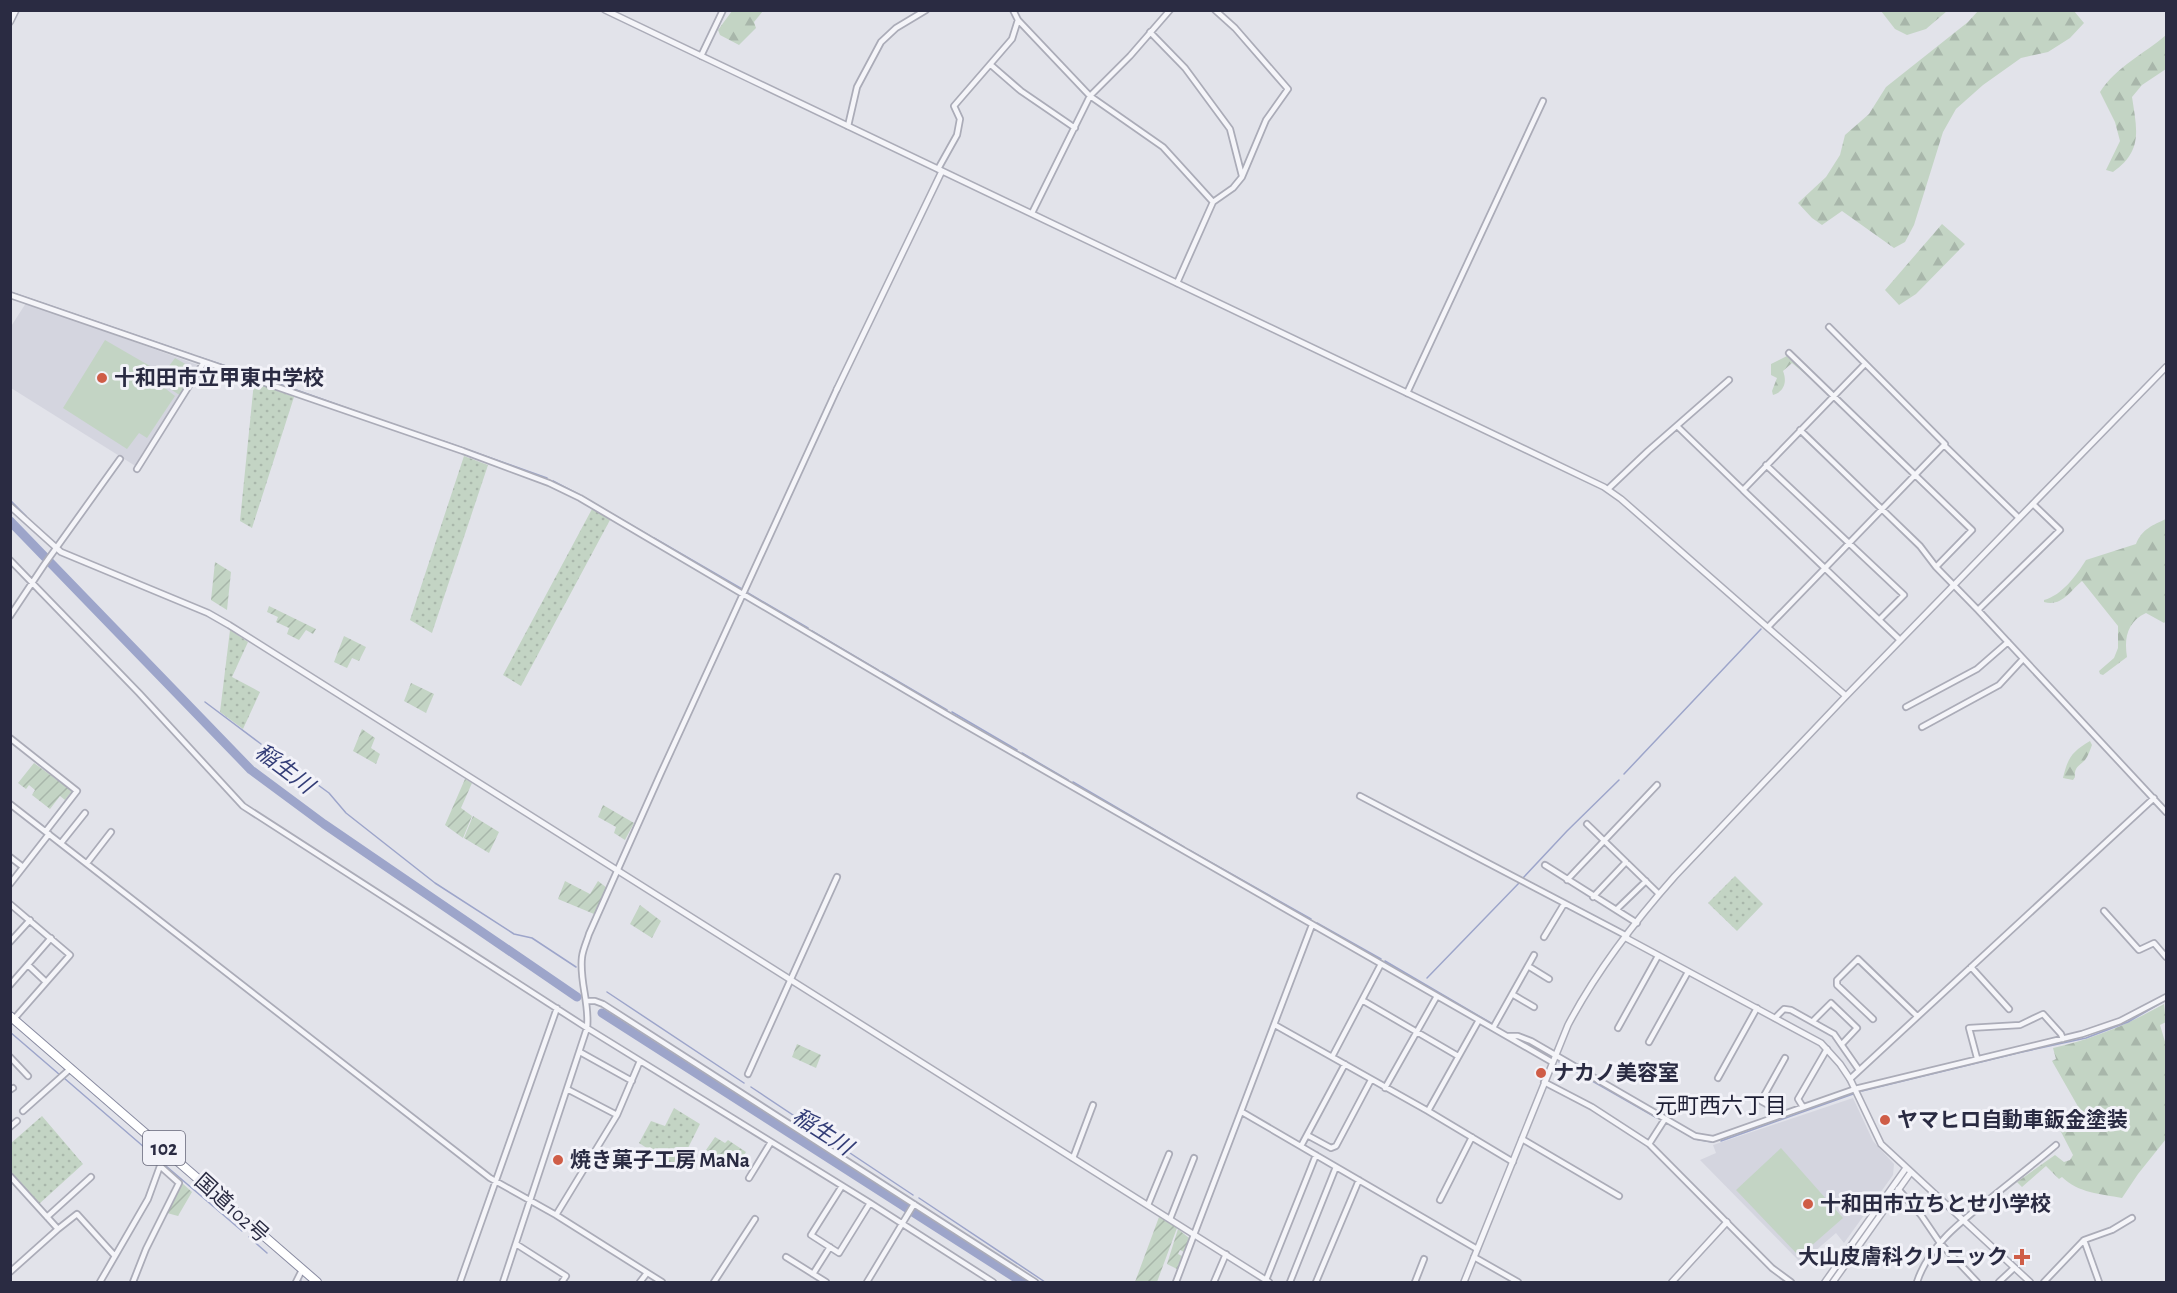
<svg xmlns="http://www.w3.org/2000/svg" width="2177" height="1293" font-family="'Alegreya Sans','Noto Sans JP',sans-serif">
  <style>
    .built { fill: #d4d5df }
    .grass { fill: url(#grass-dots) }
    .forest { fill: url(#forest-firs) }
    .garden { fill: url(#garden-furrows) }
    .pitch { fill: #c3d4c4 }
    .lines { fill: none; stroke-linecap: round; stroke-linejoin: round }
    .stream { stroke: #9da5ca; stroke-width: 1.5 }
    .river { stroke: #9da5ca; stroke-width: 9 }
    .minor-casing { stroke: #abacb8; stroke-width: 8 }
    .tertiary-casing { stroke: #abacb8; stroke-width: 8 }
    .trunk-casing { stroke: #898ba1; stroke-width: 10 }
    .minor { stroke: #f5f5f9; stroke-width: 4.5 }
    .tertiary { stroke: #f5f5f9; stroke-width: 5 }
    .trunk { stroke: #fff; stroke-width: 8 }
    .poi-dot { fill: #cf5d47; stroke: #f2f2f8; stroke-width: 2 }
    .labels { text-anchor: middle; stroke-width: 6; stroke-linejoin: round; paint-order: stroke }
    .shield { fill: #f2f2f8; stroke: #666779; stroke-width: 1.5 }
    .shield-label { font-size: 20px; font-weight: bold; fill: #2a2b42 }
    .poi-label { font-size: 21px; font-weight: bold; fill: #2a2b42; stroke: #f2f2f8; text-anchor: start }
    .street-label { font-size: 21px; fill: #2a2b42; stroke: #f2f2f8 }
    .water-label { font-size: 22px; font-style: italic; fill: #333d77; stroke: #f2f2f8 }
    .neighbourhood-label { font-size: 22px; fill: #1c1d33; stroke: #f2f2f8 }
  </style>
  <defs>
    <pattern id="grass-dots" width="8" height="8" patternUnits="userSpaceOnUse" patternTransform="scale(1.5)"><rect width="8" height="8" fill="#c3d4c4"/><path d="M2 2h.1M6 6h.1" fill="none" stroke="#a8b6aa" stroke-width="1.8" stroke-linecap="round"/></pattern>
    <pattern id="forest-firs" width="22" height="20" patternUnits="userSpaceOnUse" patternTransform="scale(1.5)"><rect width="22" height="20" fill="#c3d4c4"/><path d="M5 1l3.5 6h-7zM16 11l3.5 6h-7z" fill="#a8b6aa"/></pattern>
    <pattern id="garden-furrows" width="10" height="10" patternUnits="userSpaceOnUse" patternTransform="scale(1.5)"><rect width="10" height="10" fill="#c3d4c4"/><path d="M-1 1l2-2M0 10L10 0M9 11l2-2" fill="none" stroke="#a8b6aa"/></pattern>
  </defs>
  <rect width="100%" height="100%" fill="#e2e3ea"/>
  <path class="built" d="M26 303 198 365 199 367 137 467 11 388 10 328Z
    M1853 1098 1873 1141 1894 1164 1893 1175 1844 1243 1836 1233 1801 1263 1700 1160 1716 1153 1713 1145Z"/>
  <path class="grass" d="M254 382 294 397 252 528 240 521Z
    M464 456 488 465 432 633 410 620Z
    M592 509 610 520 521 686 503 675Z
    M230 630 248 642 232 677 260 692 243 729 220 712Z
    M1735 876 1763 904 1737 931 1708 903Z
    M674 1108 700 1124 678 1168 639 1143 651 1121 665 1126Z
    M42 1116 83 1164 39 1204 11 1172 10 1144Z"/>
  <path class="forest" d="M732 11H763L754 22 756 28 739 45 720 35 718 30Z
    M1881 11H1880H1947L1926 29 1907 35 1895 29Z
    M1978 11H2074L2084 23 2070 38 2048 52 2021 58 1983 85 1956 109 1943 132 1914 225 1905 242 1894 248 1842 211 1822 225 1812 218 1798 203 1826 177 1840 155 1845 135 1869 114 1886 87 1968 22Z
    M2166 35V69L2142 85 2132 97C2137 130 2143 151 2113 172L2106 170 2120 141 2115 122 2100 92C2116 67 2144 54 2166 35Z
    M1942 224 1965 244 1916 294 1899 305 1885 290Z
    M1787 356 1811 377 1810 378 1792 363 1783 371C1787 381 1785 391 1773 395L1772 391 1777 378 1771 375V364Z
    M2166 519V621L2164 623 2146 613C2127 622 2124 638 2127 657L2103 675 2100 674 2099 671 2114 658 2118 648V626L2082 581C2070 591 2062 607 2044 602V600C2062 595 2076 576 2086 560L2136 544C2142 529 2153 525 2166 519Z
    M2090 741 2092 745C2090 750 2088 756 2085 760 2079 766 2074 767 2075 777L2073 780 2063 778C2068 757 2072 752 2090 741Z
    M2164 1004 2166 1022 2160 1025 2166 1045V1139L2138 1174 2122 1198C2101 1194 2078 1193 2062 1177L2059 1179 2046 1166 2022 1187 2017 1182 2055 1155 2064 1162 2070 1160 2073 1155 2059 1128 2078 1114 2080 1110 2052 1061 2056 1059 2053 1048C2096 1038 2126 1025 2164 1004Z"/>
  <path class="garden" d="M215 562 231 572 227 610 211 600Z
    M269 606 316 629 313 634 306 630 299 640 287 634 289 628 276 622 278 617 267 612Z
    M344 636 366 647 359 661 352 658 347 668 334 662Z
    M411 683 434 694 426 713 404 701Z
    M362 729 375 738 371 748 380 754 376 764 353 751Z
    M34 763 72 791 65 800 60 796 50 809 32 795 35 790 29 785 26 789 18 783Z
    M465 779 472 783 461 808 472 816 463 838 445 825Z
    M603 805 634 823 625 840 614 833 616 827 598 817Z
    M473 816 499 832 489 853 464 838Z
    M565 881 590 894 598 881 607 888 594 914 558 899Z
    M640 905 661 921 652 938 630 924Z
    M797 1044 821 1055 816 1068 792 1057Z
    M715 1137 725 1143 728 1140 746 1152 739 1164 735 1162 731 1167 706 1150Z
    M182 1183 192 1192 178 1216 167 1213Z
    M1159 1217 1177 1228 1157 1282H1135Z
    M1178 1229 1189 1238 1184 1252 1180 1250 1178 1254 1182 1256 1177 1269 1167 1264Z"/>
  <path class="pitch" d="M105 340 162 373 157 382 175 396 147 438 139 433 127 449 63 408Z
    M175 358 196 370 181 396 158 381Z
    M1781 1148 1843 1218 1802 1254H1797L1736 1190Z"/>
  <g class="lines">
    <path class="stream" d="M10 292 193 355
      M199 357 283 385
      M288 387 361 413
      M366 415 439 440
      M443 441 547 478
      M553 481 580 495
      M585 498 650 536
      M10 500 26 516
      M654 538 742 589
      M748 593 808 628
      M812 631 878 670
      M882 672 947 710
      M205 702 261 744
      M952 712 1017 750
      M266 747 329 793 346 813 435 883 514 934 532 938 576 967
      M1022 753 1068 780
      M1624 774 1761 629
      M1073 782 1184 847
      M1189 850 1311 919
      M1523 878 1567 831 1619 780
      M1317 923 1381 959
      M1385 961 1491 1023
      M1427 978 1519 883
      M607 992 744 1083
      M10 1032 60 1075
      M1531 1045 1545 1054
      M1559 1062 1657 1118
      M64 1078 159 1160
      M751 1087 913 1195
      M1862 1091 2022 1052 2086 1038 2128 1022 2166 1000
      M1671 1125 1695 1139 1712 1142
      M1721 1141 1853 1094
      M166 1166 242 1231
      M919 1198 1045 1282
      M249 1237 267 1253
      M301 1281 302 1282"/>
    <path class="river" d="M10 521 251 770 324 824 577 997
      M602 1013 1022 1282"/>
    <defs>
      <path id="minor" d="M1013 10 1018 20 1090 96 1163 147 1213 202
        M1150 32 1185 68 1230 129 1242 176
        M701 56 723 10
        M991 65 1021 91 1075 128
        M848 126 857 87 881 42 896 28 926 10
        M938 169 957 135 960 119 954 106 1012 39 1018 20
        M1032 213 1090 96 1130 56 1170 10
        M1177 283 1213 202 1233 188 1242 177 1266 120 1288 89 1235 28 1215 10
        M10 295 463 451 549 483 580 498 946 714 1552 1062
        M1829 327 1945 444 1944 445 2019 518
        M1789 353 1972 530 1936 567 1978 610 2166 812
        M1865 364 1743 490 1900 640
        M1407 393 1543 101
        M1677 426 1743 490
        M1800 430 1920 546 1936 567
        M1766 465 1904 595 1879 620
        M137 469 204 362
        M1608 489 1648 451 1729 380
        M10 560 139 693 243 806 587 1028 870 1203 993 1282
        M1978 610 2060 530 2033 504
        M10 616 44 565 120 459
        M1768 627 1944 445
        M1906 707 1977 669 2008 642
        M1922 727 1999 685 2023 659
        M10 738 77 791 46 831
        M1360 796 1627 936
        M10 804 490 1178 556 1215 662 1282
        M1587 824 1659 894
        M61 843 85 813
        M10 857 23 867
        M87 863 111 832
        M1545 865 1637 923
        M1567 880 1657 785
        M10 884 49 834
        M1593 897 1626 862
        M10 904 70 955 14 1019
        M1616 910 1646 881
        M2104 911 2139 950 2154 943 2166 957
        M1544 937 1564 904
        M10 942 30 920
        M28 965 46 982
        M1528 966 1549 979
        M1971 967 2009 1009
        M10 985 51 938
        M1512 994 1534 1007
        M1362 1000 1458 1056
        M587 1001H595L603 1004 1035 1282
        M1775 1018 1784 1009 1791 1010 1834 1034 1859 1070
        M1873 1019 1837 985V980L1858 959 1917 1016
        M1813 1021 1831 1003 1857 1028 1842 1044
        M1275 1025 1428 1111 1513 1162
        M1493 1028 1534 955
        M1618 1028 1658 956
        M1508 1036H1518L1531 1041 1695 1136 1713 1139 1855 1089 2082 1034 2120 1021 2166 997
        M1649 1042 1688 972
        M580 1052 632 1081
        M10 1057 28 1076
        M1332 1057 1381 964
        M1977 1058 1969 1028 2020 1025 2043 1014 2061 1034 2063 1039
        M748 1074 837 877
        M1718 1078 1757 1008
        M1850 1079 2154 798
        M1544 1082 1592 1107 1649 1144 1772 1268 1791 1282
        M1385 1088 1437 996
        M567 1089 617 1115
        M10 1090 13 1088
        M1803 1107 1798 1099 1827 1049
        M23 1111 70 1069
        M1428 1111 1479 1020
        M1242 1112 1477 1249
        M1784 1114 1761 1101 1785 1058
        M10 1127 17 1121
        M1307 1135 1331 1148 1336 1146 1371 1080
        M1522 1139 1619 1196
        M1649 1144 1665 1119
        M1301 1146 1345 1064
        M1073 1158 1093 1105
        M10 1176 58 1229 10 1272
        M749 1178 771 1142
        M842 1186 811 1235 839 1253 870 1203
        M1898 1189 1921 1215 1940 1243 1977 1282
        M1440 1200 1472 1137
        M1148 1205 1169 1154
        M556 1215 617 1115 640 1061
        M47 1217 91 1177
        M1170 1219 1194 1158
        M58 1229 77 1214 114 1255
        M2084 1240 2099 1282
        M516 1244 566 1276 562 1282
        M786 1257 826 1282
        M1474 1257 1518 1282
        M813 1274 830 1247
        M1266 1280 1316 1155
        M100 1282 148 1199 160 1166 170 1153
        M133 1282 146 1249 179 1183 160 1166
        M296 1282 302 1270
        M460 1282 557 1008
        M503 1282 587 1028C590 1004 579 981 582 957 583 949 587 941 589 934L660 775 837 389
        M640 1282 647 1273
        M714 1282 755 1219
        M867 1282 914 1204
        M1176 1282 1312 925
        M1214 1282 1226 1254
        M1290 1282 1336 1167
        M1316 1282 1359 1180
        M1415 1282 1424 1259
        M1917 1282C1929 1245 1962 1221 1992 1197 2013 1180 2035 1163 2056 1145
        M1999 1282 2014 1268
        M2044 1282 2084 1240 2112 1230 2132 1218"/>
      <path id="tertiary" d="M605 10 1604 487 1621 499 1846 696
        M10 22 16 10
        M837 389 942 171
        M10 506 61 552 208 613 229 625 1269 1282
        M1626 938 1821 1043 1840 1064 1850 1079 1881 1144 2030 1282
        M1464 1282 1568 1025C1596 972 1635 921 1675 876L1846 696 2166 367
        M1672 1282 1727 1222
        M1825 1282 1906 1168
        M1833 1282 1911 1172"/>
      <path id="trunk" d="M10 1016 317 1282"/>
    </defs>
    <use href="#minor" class="minor-casing"/>
    <use href="#tertiary" class="tertiary-casing"/>
    <use href="#trunk" class="trunk-casing"/>
    <use href="#minor" class="minor"/>
    <use href="#tertiary" class="tertiary"/>
    <use href="#trunk" class="trunk"/>
  </g>
  <g class="poi-dot">
    <circle cx="102" cy="378" r="6"/>
    <circle cx="1541" cy="1073" r="6"/>
    <circle cx="1885" cy="1120" r="6"/>
    <circle cx="558" cy="1160" r="6"/>
    <circle cx="1808" cy="1204" r="6"/>
    <path d="M2019 1248h6v6h6v6h-6v6h-6v-6h-6v-6h6z"/>
  </g>
  <g class="labels">
    <rect class="shield" x="143" y="1131" width="42" height="34" rx="4.5"/>
    <g class="shield-label">
      <text x="164" y="1155">102</text>
    </g>
    <g class="poi-label">
      <text x="114" y="385">十和田市立甲東中学校</text>
      <text x="1553" y="1080">ナカノ美容室</text>
      <text x="1897" y="1127">ヤマヒロ自動車鈑金塗装</text>
      <text x="570" y="1167">焼き菓子工房 MaNa</text>
      <text x="1820" y="1211">十和田市立ちとせ小学校</text>
      <text x="2008" y="1264" text-anchor="end">大山皮膚科クリニック</text>
    </g>
    <g class="street-label">
      <text transform="translate(232 1208) rotate(42)" y="7">国道102号</text>
    </g>
    <g class="water-label">
      <text transform="translate(285 768) rotate(37)" y="8">稲生川</text>
      <text transform="translate(823 1131) rotate(33)" y="8">稲生川</text>
    </g>
    <g class="neighbourhood-label">
      <text x="1721" y="1113">元町西六丁目</text>
    </g>
  </g>
  <rect width="2177" height="1293" fill="none" stroke="#2a2b42" stroke-width="24"/>
</svg>
